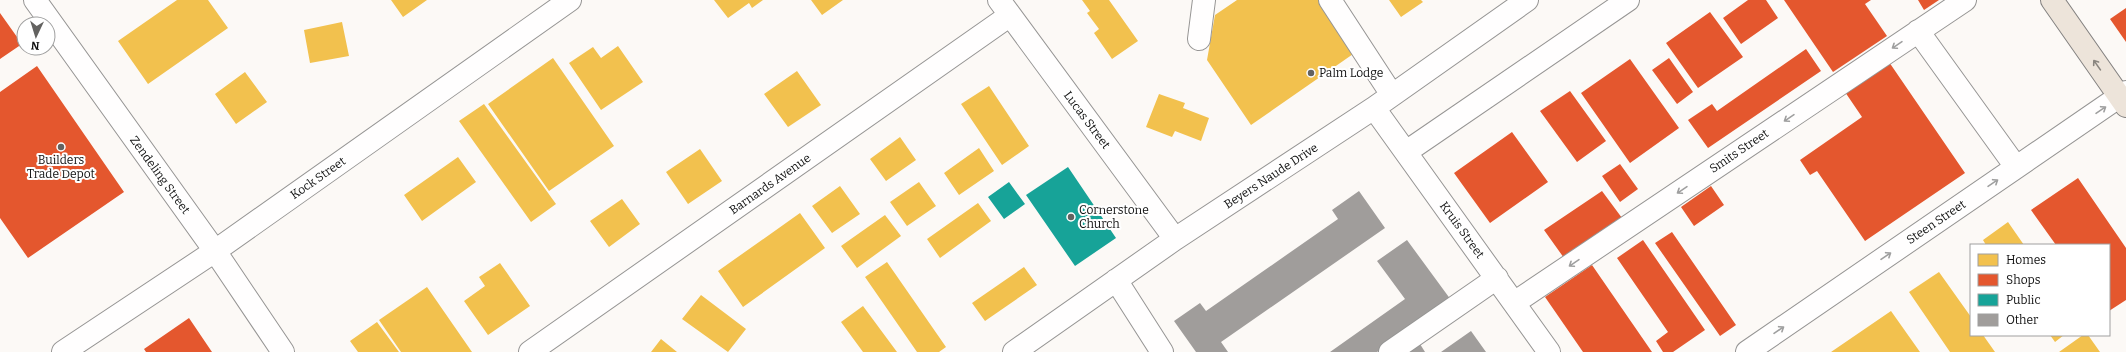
<svg xmlns="http://www.w3.org/2000/svg" width="2126" height="352" font-family="Bitter,serif">
  <style>
    .homes { fill: #f2c14e }
    .shops { fill: #e4572e }
    .public { fill: #17a398 }
    .building { fill: #a09d9b }
    .lines { fill: none; stroke-linecap: round; stroke-linejoin: round }
    .minor-casing { stroke: #969594; stroke-width: 24 }
    .major-casing { stroke: #848281; stroke-width: 24 }
    .minor { stroke: #fffefe; stroke-width: 22 }
    .major { stroke: #ede4da; stroke-width: 22 }
    .oneway { stroke: #9f9f9f }
    .oneway2 { stroke: #8a857f }
    .poi-dot { fill: #636260; stroke: #fff; stroke-width: 1.5 }
    .labels { text-anchor: middle; stroke-width: 4; stroke-linejoin: round; paint-order: stroke }
    .poi-label { font-size: 12px; fill: #101010; stroke: #fff; text-anchor: start }
    .street-label { font-size: 12px; fill: #101010; stroke: #fff }
  </style>
  <rect width="100%" height="100%" fill="#fcf9f6"/>
  <path class="homes" d="M177 0H208L228 28 148 84 118 41Z
    M391 0H427L403 17Z
    M714 0H763L752 8 749 3 728 18Z
    M811 0H843L822 15Z
    M1082 0H1109L1138 41 1112 59 1094 33 1099 29 1087 13 1090 11Z
    M1237 0H1320L1356 52 1251 125 1207 60 1215 15Z
    M1389 0H1421L1423 2 1401 17Z
    M342 22 349 56 310 63 304 30Z
    M618 46 643 82 601 110 569 63 593 47 601 58Z
    M553 58 614 146 549 191 488 104Z
    M797 71 821 105 788 127 764 94Z
    M245 72 267 102 236 124 215 94Z
    M989 86 1029 146 1002 165 961 104Z
    M1159 94 1185 103 1183 108 1209 118 1201 141 1175 131 1172 137 1146 127Z
    M484 104 556 204 531 222 459 121Z
    M900 137 916 160 886 181 870 159Z
    M979 148 994 171 959 195 944 173Z
    M700 149 722 181 688 204 666 172Z
    M458 157 476 182 422 221 404 195Z
    M919 182 936 206 907 226 890 202Z
    M840 186 860 214 832 233 812 206Z
    M622 199 640 224 609 247 590 221Z
    M978 203 991 221 940 258 927 239Z
    M800 213 825 248 743 307 718 271Z
    M885 215 901 236 857 268 841 246Z
    M2008 222 2024 245H1986L1983 240Z
    M887 262 946 347 939 352H917L865 277Z
    M500 263 530 306 488 335 464 301 485 286 479 277Z
    M1024 267 1037 285 985 321 972 303Z
    M1939 272 1971 317V335H1983L1995 352H1950L1909 292Z
    M427 287 472 352H401L379 320Z
    M701 295 746 329 728 352 682 319Z
    M863 306 897 352H863L841 322Z
    M1891 311 1920 352H1831Z
    M377 322 399 352H358L350 341Z
    M2050 335H2064L2055 342Z
    M2083 335H2088L2100 352H2059Z
    M661 339 677 352H651Z"/>
  <path class="shops" d="M1748 0H1766L1778 18 1741 44 1723 18Z
    M1784 0H1871L1865 4 1887 36 1833 72Z
    M1918 0H1939L1924 10Z
    M2126 8V42L2110 19Z
    M1710 12 1743 57 1698 88 1666 43Z
    M0 13 22 44 0 59Z
    M1806 49 1821 71 1708 148 1688 120 1712 104 1717 111Z
    M1669 58 1693 92 1677 104 1652 70Z
    M1630 59 1679 128 1630 163 1581 93Z
    M1889 62 1965 173 1865 241 1817 171 1810 175 1800 160 1862 117 1845 92Z
    M37 66 124 192 28 258 0 218V92Z
    M1570 91 1606 141 1577 162 1540 111Z
    M1512 132 1548 182 1490 223 1454 173Z
    M1620 164 1638 189 1620 202 1602 176Z
    M2078 178 2126 248V300L2109 311V245H2056L2031 210Z
    M1711 186 1724 205 1694 226 1681 207Z
    M1602 191 1622 218 1564 258 1544 230Z
    M1672 232 1736 325 1720 336 1655 243Z
    M1643 240 1705 330 1673 352H1663L1656 341 1668 332 1617 258Z
    M1592 265 1652 352H1583L1545 297Z
    M189 318 212 352H146L144 349Z"/>
  <path class="public" d="M1068 167 1116 238 1075 266 1026 195Z
    M1009 182 1025 204 1004 219 988 197Z"/>
  <path class="building" d="M1359 191 1385 228 1221 342 1228 352H1196L1174 321 1200 303 1206 311 1338 219 1332 210Z
    M1407 240 1451 300 1377 352H1330L1405 299 1377 261Z
    M1471 331 1486 352H1441Z
    M1420 344 1425 352H1409Z"/>
  <g class="lines">
    <defs>
      <path id="minor" d="M35 0 215 251 283 352
        M999 0 1175 239
        M1330 0 1392 95
        M1918 31 2016 167
        M1199 39 1204 0
        M1374 108 1549 352
        M1406 152 1628 0
        M1116 280 1162 352
        M1514 303 1965 0
        M63 352 215 251 570 0
        M530 352 1009 16
        M1014 352 1175 239 1374 108 1527 0
        M1390 352 1497 278
        M1747 352 2126 92"/>
      <path id="major" d="M2052 0 2126 106"/>
    </defs>
    <use href="#minor" class="minor-casing"/>
    <use href="#major" class="major-casing"/>
    <use href="#minor" class="minor"/>
    <use href="#major" class="major"/>
  </g>
  <defs><path id="oneway-shaft" d="M-6 0H5M1.5-3L5.5 0L1.5 3" fill="none" stroke-width="1.6" stroke-linecap="round" stroke-linejoin="round"/></defs>
  <g class="oneway">
    <use href="#oneway-shaft" transform="translate(1897 45) rotate(146)"/>
    <use href="#oneway-shaft" transform="translate(2101 110) rotate(-34)"/>
    <use href="#oneway-shaft" transform="translate(1789 118) rotate(146)"/>
    <use href="#oneway-shaft" transform="translate(1993 183) rotate(-34)"/>
    <use href="#oneway-shaft" transform="translate(1682 190) rotate(146)"/>
    <use href="#oneway-shaft" transform="translate(1886 256) rotate(-34)"/>
    <use href="#oneway-shaft" transform="translate(1574 263) rotate(146)"/>
    <use href="#oneway-shaft" transform="translate(1779 330) rotate(-34)"/>
  </g>
  <use class="oneway2" href="#oneway-shaft" transform="translate(2097 65) rotate(-125)"/>
  <g class="poi-dot">
    <circle cx="1311" cy="73" r="4"/>
    <circle cx="61" cy="147" r="4"/>
    <circle cx="1071" cy="217" r="4"/>
  </g>
  <g class="labels">
    <g class="poi-label">
      <text x="1319" y="77">Palm Lodge</text>
      <text x="61" y="164" text-anchor="middle">Builders<tspan x="61" dy="14">Trade Depot</tspan></text>
      <text x="1079" y="214">Cornerstone<tspan x="1079" dy="14">Church</tspan></text>
    </g>
    <g class="street-label">
      <text transform="translate(1087 120) rotate(53)" y="4">Lucas Street</text>
      <text transform="translate(1739 151) rotate(-34)" y="4">Smits Street</text>
      <text transform="translate(160 175) rotate(54)" y="4">Zendeling Street</text>
      <text transform="translate(1271 176) rotate(-33)" y="4">Beyers Naude Drive</text>
      <text transform="translate(318 178) rotate(-35)" y="4">Kock Street</text>
      <text transform="translate(770 184) rotate(-35)" y="4">Barnards Avenue</text>
      <text transform="translate(1936 222) rotate(-34)" y="4">Steen Street</text>
      <text transform="translate(1462 230) rotate(54)" y="4">Kruis Street</text>
    </g>
  </g>
  <rect x="1970" y="244" width="140" height="92" fill="#ffffff" stroke="#9f9f9f"/>
  <rect x="1978" y="254" width="20" height="12" fill="#f2c14e" stroke="#9f9f9f"/>
  <text x="2006" y="264" font-size="12" fill="#101010">Homes</text>
  <rect x="1978" y="274" width="20" height="12" fill="#e4572e" stroke="#9f9f9f"/>
  <text x="2006" y="284" font-size="12" fill="#101010">Shops</text>
  <rect x="1978" y="294" width="20" height="12" fill="#17a398" stroke="#9f9f9f"/>
  <text x="2006" y="304" font-size="12" fill="#101010">Public</text>
  <rect x="1978" y="314" width="20" height="12" fill="#a09d9b" stroke="#9f9f9f"/>
  <text x="2006" y="324" font-size="12" fill="#101010">Other</text>
  <g transform="translate(36 36) rotate(184)"><circle r="19" fill="#ffffff" stroke="#9f9f9f"/>
  <path d="M0-3L7 15L0 10L-7 15Z" fill="#636260"/>
  <text y="-6" font-size="11" font-weight="bold" text-anchor="middle" fill="#101010">N</text>
  </g>
</svg>
